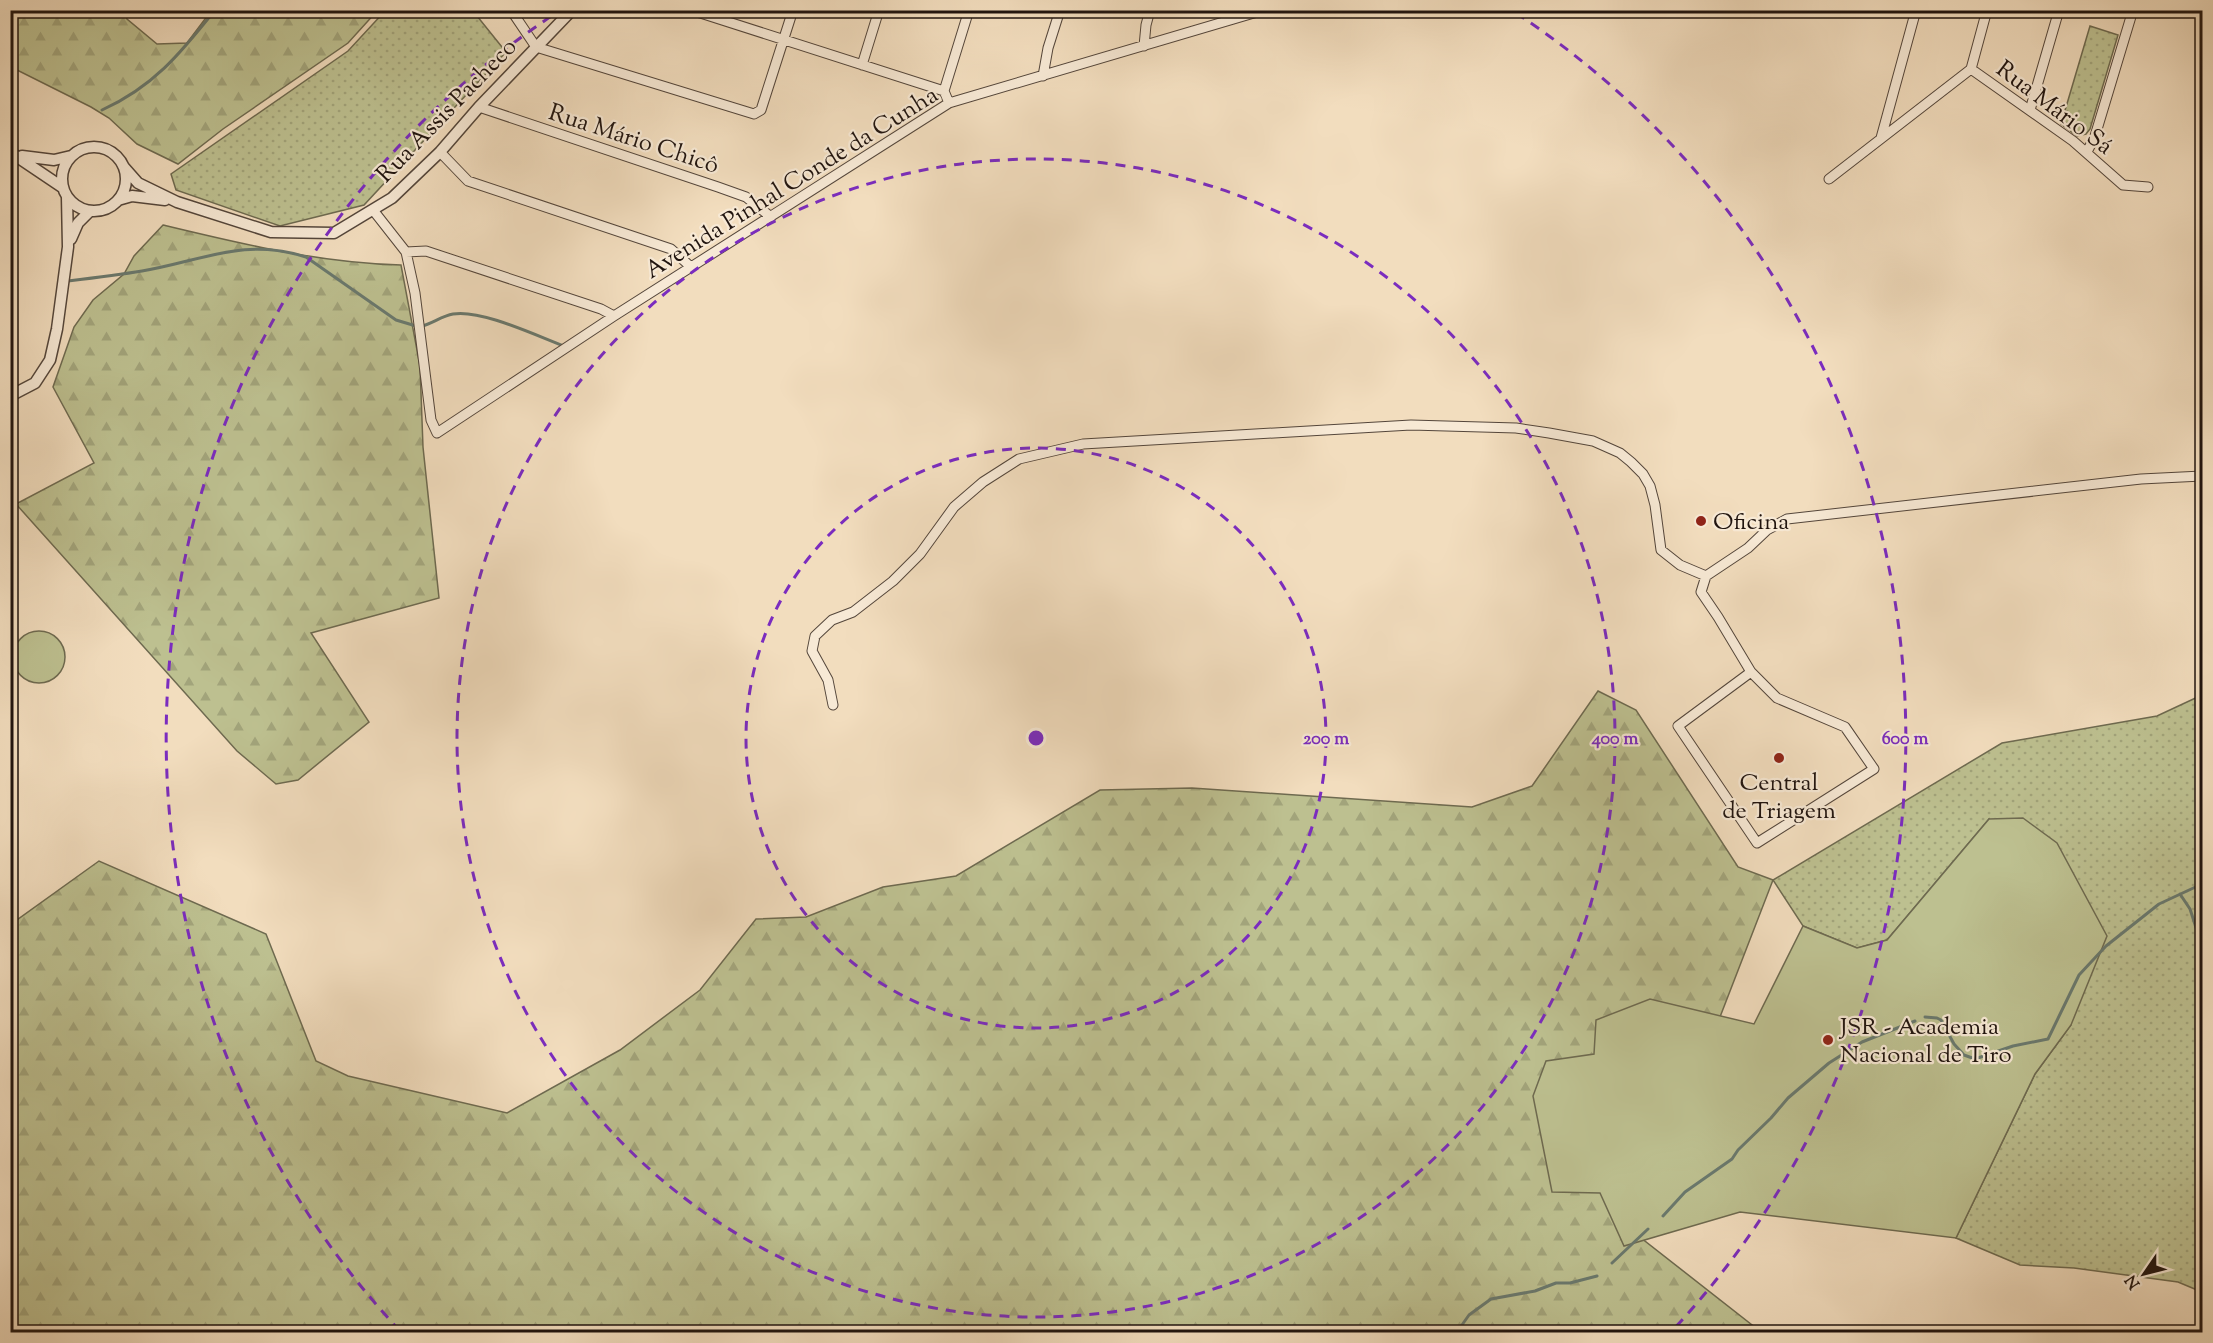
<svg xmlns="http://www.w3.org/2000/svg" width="2213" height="1343" font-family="'Sorts Mill Goudy',serif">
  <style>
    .grass { fill: url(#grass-dots); stroke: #6e6a50; stroke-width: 1.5 }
    .forest { fill: url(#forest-firs); stroke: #6e6a50; stroke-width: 1.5 }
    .pitch { fill: #bdc090; stroke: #6e6a50; stroke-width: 1.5 }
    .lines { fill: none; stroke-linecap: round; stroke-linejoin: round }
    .stream { stroke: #6a796e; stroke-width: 3 }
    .minor-casing { stroke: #54463b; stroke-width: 11 }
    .tertiary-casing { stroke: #54463b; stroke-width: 13 }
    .minor { stroke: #f7e9d5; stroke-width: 9 }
    .tertiary { stroke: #f7e9d5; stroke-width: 10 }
    .ring { fill: none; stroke: #7b2cbf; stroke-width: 3; stroke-dasharray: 10 8 }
    .poi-dot { fill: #8f2418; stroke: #f7e9d5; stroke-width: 2 }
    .labels { text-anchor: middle; stroke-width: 4.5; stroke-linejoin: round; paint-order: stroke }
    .street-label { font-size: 24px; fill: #20140f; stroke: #f7e9d5 }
    .poi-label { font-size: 24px; fill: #20140f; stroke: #f7e9d5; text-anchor: start }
    .centre { fill: #7b2cbf; stroke: #f7e9d5; stroke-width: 3 }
    .ring-label { font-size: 18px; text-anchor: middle; font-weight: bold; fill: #7b2cbf; stroke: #f7e9d5; stroke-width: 4.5; stroke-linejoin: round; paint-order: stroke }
  </style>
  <defs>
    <pattern id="grass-dots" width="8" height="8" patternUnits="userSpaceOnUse" patternTransform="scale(1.5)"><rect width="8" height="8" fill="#bdc090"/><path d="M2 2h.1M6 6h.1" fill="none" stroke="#a2a47b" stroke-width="1.8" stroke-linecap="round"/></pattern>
    <pattern id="forest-firs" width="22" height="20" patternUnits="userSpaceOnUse" patternTransform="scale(1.5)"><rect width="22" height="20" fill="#bdc090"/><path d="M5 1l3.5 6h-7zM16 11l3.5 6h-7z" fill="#a2a47b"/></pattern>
  </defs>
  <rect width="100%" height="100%" fill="#f2ddbe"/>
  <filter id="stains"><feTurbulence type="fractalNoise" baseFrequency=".00333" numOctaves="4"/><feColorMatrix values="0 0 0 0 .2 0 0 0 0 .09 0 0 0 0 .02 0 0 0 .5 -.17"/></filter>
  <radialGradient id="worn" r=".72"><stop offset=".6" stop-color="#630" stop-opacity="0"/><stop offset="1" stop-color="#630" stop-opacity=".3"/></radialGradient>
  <path class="grass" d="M385 11H473L506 52 364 205 280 226 176 190 171 174 348 51Z
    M2090 26 2118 35 2090 129 2086 134 2077 136 2061 124Z
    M2202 695V1292L2178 1282 2074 1268 2020 1265 1956 1238 2035 1074 2071 1025 1989 819 1887 940 1857 948 1803 926 1773 880 2002 743 2157 716Z"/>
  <path class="forest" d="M10 11H124L127 19 157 44 187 43 211 11H377L348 43 223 129 178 164 137 144 109 118 91 107 11 67Z
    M163 225C242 244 320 263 401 265L420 366 423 447 439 598 311 633 369 722 298 780 276 784 237 751 16 504 94 463 53 387 74 327 93 300 124 274 134 256Z
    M1598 691 1636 710 1738 867 1773 880 1636 1234 1761 1332H11L10 925 99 861 266 934 316 1061 348 1076 507 1113 620 1050 700 990 756 919 806 917 883 887 956 876 1100 790 1192 788 1472 807 1532 786Z"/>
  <path class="pitch" d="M13 657a26 26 0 1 1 52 0a26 26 0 1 1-52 0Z
    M2023 818 2057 843 2107 936 2071 1025 2035 1074 1956 1238 1740 1212 1624 1246 1600 1193 1552 1192 1533 1096 1546 1061 1594 1054 1596 1020 1650 999 1754 1024 1803 926 1857 948 1887 940 1989 819Z"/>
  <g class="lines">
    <path class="stream" d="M102 110C153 87 180 54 215 10
      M68 281C93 278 118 275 142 271 202 261 244 237 306 257L396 320 416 326
      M422 326C433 323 442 316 453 314 481 309 537 336 564 346
      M2180 894 2190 909 2202 946
      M1925 1017 1937 1018 1941 1020 1954 1044 1964 1055 1975 1059 2013 1046 2048 1039 2079 975 2106 946 2159 904 2202 884
      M1663 1216 1685 1192 1732 1159 1738 1150 1771 1118 1788 1098 1829 1063 1862 1042 1915 1021
      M1612 1263 1648 1229
      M1457 1332 1469 1315 1491 1299 1535 1291 1556 1283H1570L1597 1276"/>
    <defs>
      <path id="minor" d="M511 10 536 47 754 114 761 110 793 10
        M691 10 944 91 949 103
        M1144 46 1146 25 1150 10
        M862 65 879 10
        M1971 69 2073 141 2123 185 2148 187
        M1971 69 1987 10
        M1043 76 1048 48 1060 10
        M944 91 969 10
        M479 107 718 187 746 197 771 217
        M2030 110 2059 10
        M1881 138 1916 10
        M440 152 468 181 671 249 691 267
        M2087 152 2095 136 2133 10
        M1829 179 1971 69
        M373 210 406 252 415 293 431 420 437 433 614 316 949 103 1264 10
        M406 252 426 251 601 309 614 316
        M1751 672 1678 726 1757 843 1874 769 1845 727 1777 698 1751 672 1718 617 1701 592 1706 576 1748 548 1767 530 1787 519 2141 479 2202 476
        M833 705 828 680 812 651 815 636 832 620 853 612 893 581 920 554 954 507 983 482 1019 459 1083 444 1411 425 1516 428 1549 433 1593 441 1620 453 1631 462 1643 474 1650 486 1655 505 1661 550 1680 565 1706 576"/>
      <path id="tertiary" d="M62 179a32 32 0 1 1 64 0a32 32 0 1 1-64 0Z
        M10 152 62 187
        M22 156 54 160 71 156
        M123 166 138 183 177 202 271 232 334 233 392 198 440 152 479 107 572 10
        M118 200 132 196 165 200
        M71 239 78 223 90 211
        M10 396 35 383 50 360 57 329 68 247 67 197"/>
    </defs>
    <use href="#minor" class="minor-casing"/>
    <use href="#tertiary" class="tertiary-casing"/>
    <use href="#minor" class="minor"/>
    <use href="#tertiary" class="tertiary"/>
  </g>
  <g class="ring">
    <circle cx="1036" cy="738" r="290"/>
    <circle cx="1036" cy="738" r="579"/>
    <path d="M400 1331A869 869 0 0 1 556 13M1516 13A869 869 0 0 1 1672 1331"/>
  </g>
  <g class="poi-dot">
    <circle cx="1701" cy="521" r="6"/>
    <circle cx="1779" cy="758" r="6"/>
    <circle cx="1828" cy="1040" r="6"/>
  </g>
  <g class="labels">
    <g class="street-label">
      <text transform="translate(2055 107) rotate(37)" y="8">Rua Mário Sá</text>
      <text transform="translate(446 110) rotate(-46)" y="8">Rua Assis Pacheco</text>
      <text transform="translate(634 138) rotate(18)" y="8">Rua Mário Chicô</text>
      <text transform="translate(791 182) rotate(-32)" y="8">Avenida Pinhal Conde da Cunha</text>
    </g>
    <g class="poi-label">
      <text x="1713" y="529">Oficina</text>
      <text x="1779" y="790" text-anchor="middle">Central<tspan x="1779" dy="28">de Triagem</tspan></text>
      <text x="1840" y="1034">JSR - Academia<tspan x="1840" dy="28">Nacional de Tiro</tspan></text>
    </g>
  </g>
  <circle cx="1036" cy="738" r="9" class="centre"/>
  <g class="ring-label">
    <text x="1326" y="744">200 m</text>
    <text x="1615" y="744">400 m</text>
    <text x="1905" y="744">600 m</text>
  </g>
  <rect width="2213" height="1343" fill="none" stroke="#f2ddbe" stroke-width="36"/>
  <rect x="12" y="12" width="2189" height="1319" fill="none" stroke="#20140f" stroke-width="3"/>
  <rect x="18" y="18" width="2177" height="1307" fill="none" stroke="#20140f" stroke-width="1.5"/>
  <g transform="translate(2144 1274) rotate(235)" stroke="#f7e9d5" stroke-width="4.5" paint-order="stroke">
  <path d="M0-4.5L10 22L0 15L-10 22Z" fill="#20140f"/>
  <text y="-9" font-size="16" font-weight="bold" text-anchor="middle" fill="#20140f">N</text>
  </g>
  <rect width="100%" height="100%" filter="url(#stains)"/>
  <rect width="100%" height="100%" fill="url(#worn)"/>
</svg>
